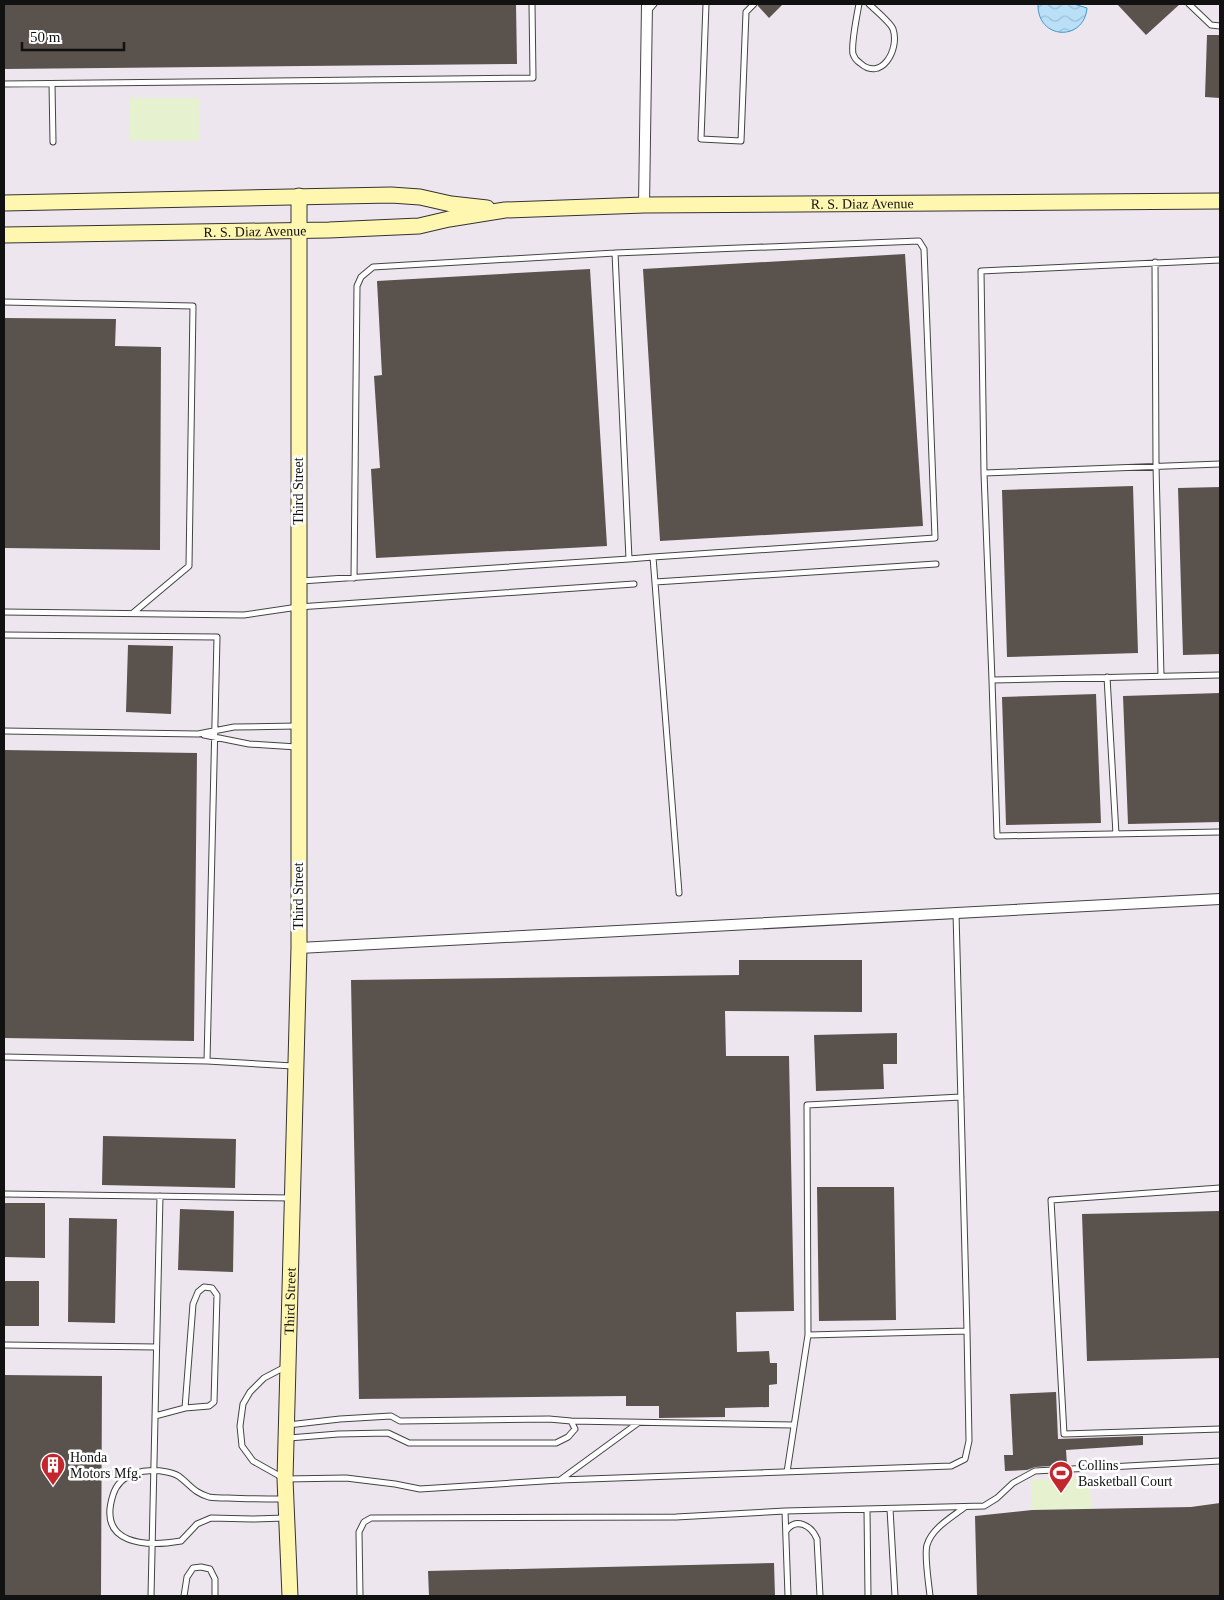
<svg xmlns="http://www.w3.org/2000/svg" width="1224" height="1600" font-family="'Times New Roman',serif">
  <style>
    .industrial { fill: #eee6ef }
    .pitch { fill: #e6f2cf }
    .water { fill: url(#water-waves); stroke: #3f96cf }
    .building { fill: #5a524d }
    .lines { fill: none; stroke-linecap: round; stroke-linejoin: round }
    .lane-casing { stroke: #444; stroke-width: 7 }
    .street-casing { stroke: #444; stroke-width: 12 }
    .secondary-casing { stroke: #333; stroke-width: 17 }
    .lane { stroke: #fff; stroke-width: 5 }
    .street { stroke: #fff; stroke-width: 10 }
    .secondary { stroke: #fff6b0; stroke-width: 15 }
    .labels { text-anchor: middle; stroke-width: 5; stroke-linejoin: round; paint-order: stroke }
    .street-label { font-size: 14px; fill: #111; stroke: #fff }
    .poi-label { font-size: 14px; fill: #111; stroke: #fff; text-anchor: start }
  </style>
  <defs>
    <pattern id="water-waves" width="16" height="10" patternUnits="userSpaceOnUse" patternTransform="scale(1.25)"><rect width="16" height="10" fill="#b9e0f7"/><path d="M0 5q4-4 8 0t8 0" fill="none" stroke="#9ebfd3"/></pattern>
  </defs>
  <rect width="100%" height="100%" fill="#fffdf5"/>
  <path class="industrial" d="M4 4H1220V1596H4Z"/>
  <path class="pitch" d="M130 98H199V141H130Z
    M1089 1478 1092 1509 1032 1510 1031 1479Z"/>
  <path class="water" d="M1038 4H1074L1087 8C1084 42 1037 40 1038 4Z"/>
  <path class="building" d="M4 4H516L517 64 4 69Z
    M758 4H783L769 18 758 6Z
    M1117 4H1180L1146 35Z
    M1207 35H1220V98L1205 97Z
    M905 254 923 526 660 541 643 269Z
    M590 269 607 546 376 558 371 469 380 468 374 376 382 375 377 281Z
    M4 318 116 319 115 346 161 347 160 550 4 548Z
    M1133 486 1138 653 1007 657 1002 490Z
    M1220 487V654L1183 655 1178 488Z
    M128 645 173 646 171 714 126 712Z
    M1220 693V822L1128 824 1123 696Z
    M1096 694 1101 823 1006 825 1002 697Z
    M4 750 197 753 194 1041 4 1038Z
    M739 960H862V1012L725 1011 726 1056H789L794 1311 736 1312 737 1352 769 1351 770 1363H777V1384L769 1385V1407L725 1408V1417L659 1418V1406H626V1396L359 1399 351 980 739 975Z
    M897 1033V1064H883L884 1089 816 1091 814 1035Z
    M103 1136 236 1139 235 1188 102 1185Z
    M817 1187H894L896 1320 819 1321Z
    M4 1203H45V1258L4 1257Z
    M180 1209 234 1211 233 1272 178 1270Z
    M1220 1211V1358L1087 1361 1082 1214Z
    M69 1218 117 1219 115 1323 68 1322Z
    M4 1281H39V1326H4Z
    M4 1375 102 1376 101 1596H4Z
    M1056 1392 1058 1439 1143 1436V1445L1066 1450 1067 1465 1035 1467 1027 1470 1005 1471 1004 1455H1013L1010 1394Z
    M1220 1503V1596H977L975 1516 1032 1510 1191 1507Z
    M774 1563 775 1596H429L428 1571Z"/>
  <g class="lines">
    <defs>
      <path id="lane" d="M706 4 701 139 741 141 746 12 754 4
        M859 4C857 15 851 44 853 54 854 57 857 61 860 63 881 82 900 50 893 29 890 22 875 10 869 4
        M1189 4 1211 25 1220 26
        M648 11 654 4
        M4 84 533 78 532 4
        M52 84 53 142
        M615 253 629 559
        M1155 262 1156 466 1161 676
        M4 302 193 306 189 566 133 613
        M1220 464 984 473 992 680 1220 675
        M984 473 981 271 1220 260
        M653 557 679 893
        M301 581 629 559 653 557 935 538 924 249 919 241 615 253 373 267 361 277 357 286 354 578
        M655 582 936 564
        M4 612 244 615 298 607 634 584
        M4 635 217 637 207 1061
        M1107 677 1116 834
        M992 680 997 836 1220 832
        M4 731 198 734 234 727 297 726
        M204 735 249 744 297 747
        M4 1057 207 1061 293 1066
        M1220 1188 1051 1200 1064 1434 1220 1429
        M4 1194 292 1198
        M808 1335 967 1331
        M4 1345 156 1347
        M285 1367 264 1378 250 1392 243 1404 240 1426 242 1446 253 1461 285 1479 346 1478 395 1484 420 1489 560 1480 951 1466 965 1459 969 1441 967 1331 956 913
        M155 1416 185 1408 209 1406 214 1402 217 1295 212 1288 204 1287 198 1292 193 1304 185 1408
        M571 1421 794 1425
        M288 1425 340 1419 391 1416 400 1421 549 1419 571 1421 575 1429 568 1437 556 1443H409L388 1433 338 1434 289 1438
        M787 1472 808 1335 807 1105 961 1097
        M560 1480 638 1423
        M285 1499C266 1499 247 1499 228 1498 222 1498 215 1498 209 1497 195 1493 191 1486 181 1478 177 1474 172 1473 167 1472 146 1468 120 1472 113 1495 97 1545 146 1547 181 1541L197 1524 211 1518 252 1519 285 1518
        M867 1509 868 1596
        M890 1509 895 1596
        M785 1511 788 1596
        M786 1531C796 1517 811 1525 817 1539L820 1596
        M151 1596 160 1196
        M184 1596 187 1577 193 1568 201 1567 210 1569 215 1579V1596
        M360 1596 359 1532 364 1522 371 1518 676 1517 785 1511 984 1506 997 1498 1013 1483 1035 1471 1220 1461
        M930 1596C929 1585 924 1555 927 1545 932 1528 952 1517 965 1507"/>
      <path id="street" d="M644 205 647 4
        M299 948 1220 899"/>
      <g id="secondary">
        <path d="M4 203 391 195 420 197 451 204 487 208"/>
        <path id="s1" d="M4 235 329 230 419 226 449 219 505 210 644 205 1220 201"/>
        <path id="s2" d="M290 1596 285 1479 299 948V196"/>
      </g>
    </defs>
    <use href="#lane" class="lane-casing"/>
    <use href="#street" class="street-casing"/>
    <use href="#secondary" class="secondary-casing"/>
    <use href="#lane" class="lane"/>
    <use href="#street" class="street"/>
    <use href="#secondary" class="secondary"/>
  </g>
  <defs>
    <symbol id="building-pin" viewBox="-11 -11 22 30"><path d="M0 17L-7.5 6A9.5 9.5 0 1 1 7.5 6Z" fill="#c4262e" stroke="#fff"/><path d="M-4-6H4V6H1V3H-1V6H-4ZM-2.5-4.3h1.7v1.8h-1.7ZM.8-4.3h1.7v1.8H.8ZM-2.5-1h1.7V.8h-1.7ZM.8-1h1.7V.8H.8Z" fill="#fff"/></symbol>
    <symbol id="stadium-pin" viewBox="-11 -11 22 30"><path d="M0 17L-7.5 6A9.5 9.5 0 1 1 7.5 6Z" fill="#c4262e" stroke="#fff"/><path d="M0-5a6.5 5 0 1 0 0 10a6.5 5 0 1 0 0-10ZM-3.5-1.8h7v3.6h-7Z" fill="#fff"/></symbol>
  </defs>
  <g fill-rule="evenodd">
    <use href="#building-pin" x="39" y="1451" width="28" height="38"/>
    <use href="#stadium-pin" x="1047" y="1459" width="28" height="38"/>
  </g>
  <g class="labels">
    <g class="street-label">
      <text dy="5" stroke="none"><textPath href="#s1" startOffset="860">R. S. Diaz Avenue</textPath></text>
      <text dy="5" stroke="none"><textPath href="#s1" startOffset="251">R. S. Diaz Avenue</textPath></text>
      <text transform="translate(298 491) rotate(-90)" y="5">Third Street</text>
      <text transform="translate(298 896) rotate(-90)" y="5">Third Street</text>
      <text dy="5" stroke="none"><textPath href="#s2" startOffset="295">Third Street</textPath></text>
    </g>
    <g class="poi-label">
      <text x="70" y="1462">Honda<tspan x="70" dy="16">Motors Mfg.</tspan></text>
      <text x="1078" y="1470">Collins<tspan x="1078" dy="16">Basketball Court</tspan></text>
    </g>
  </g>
  <rect width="1224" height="1600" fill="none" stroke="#111111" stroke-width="10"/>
  <path d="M22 42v8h102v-8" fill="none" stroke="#111111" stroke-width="2.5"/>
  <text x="30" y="42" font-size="15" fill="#111111" stroke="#ffffff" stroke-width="4" paint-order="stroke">50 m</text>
</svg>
